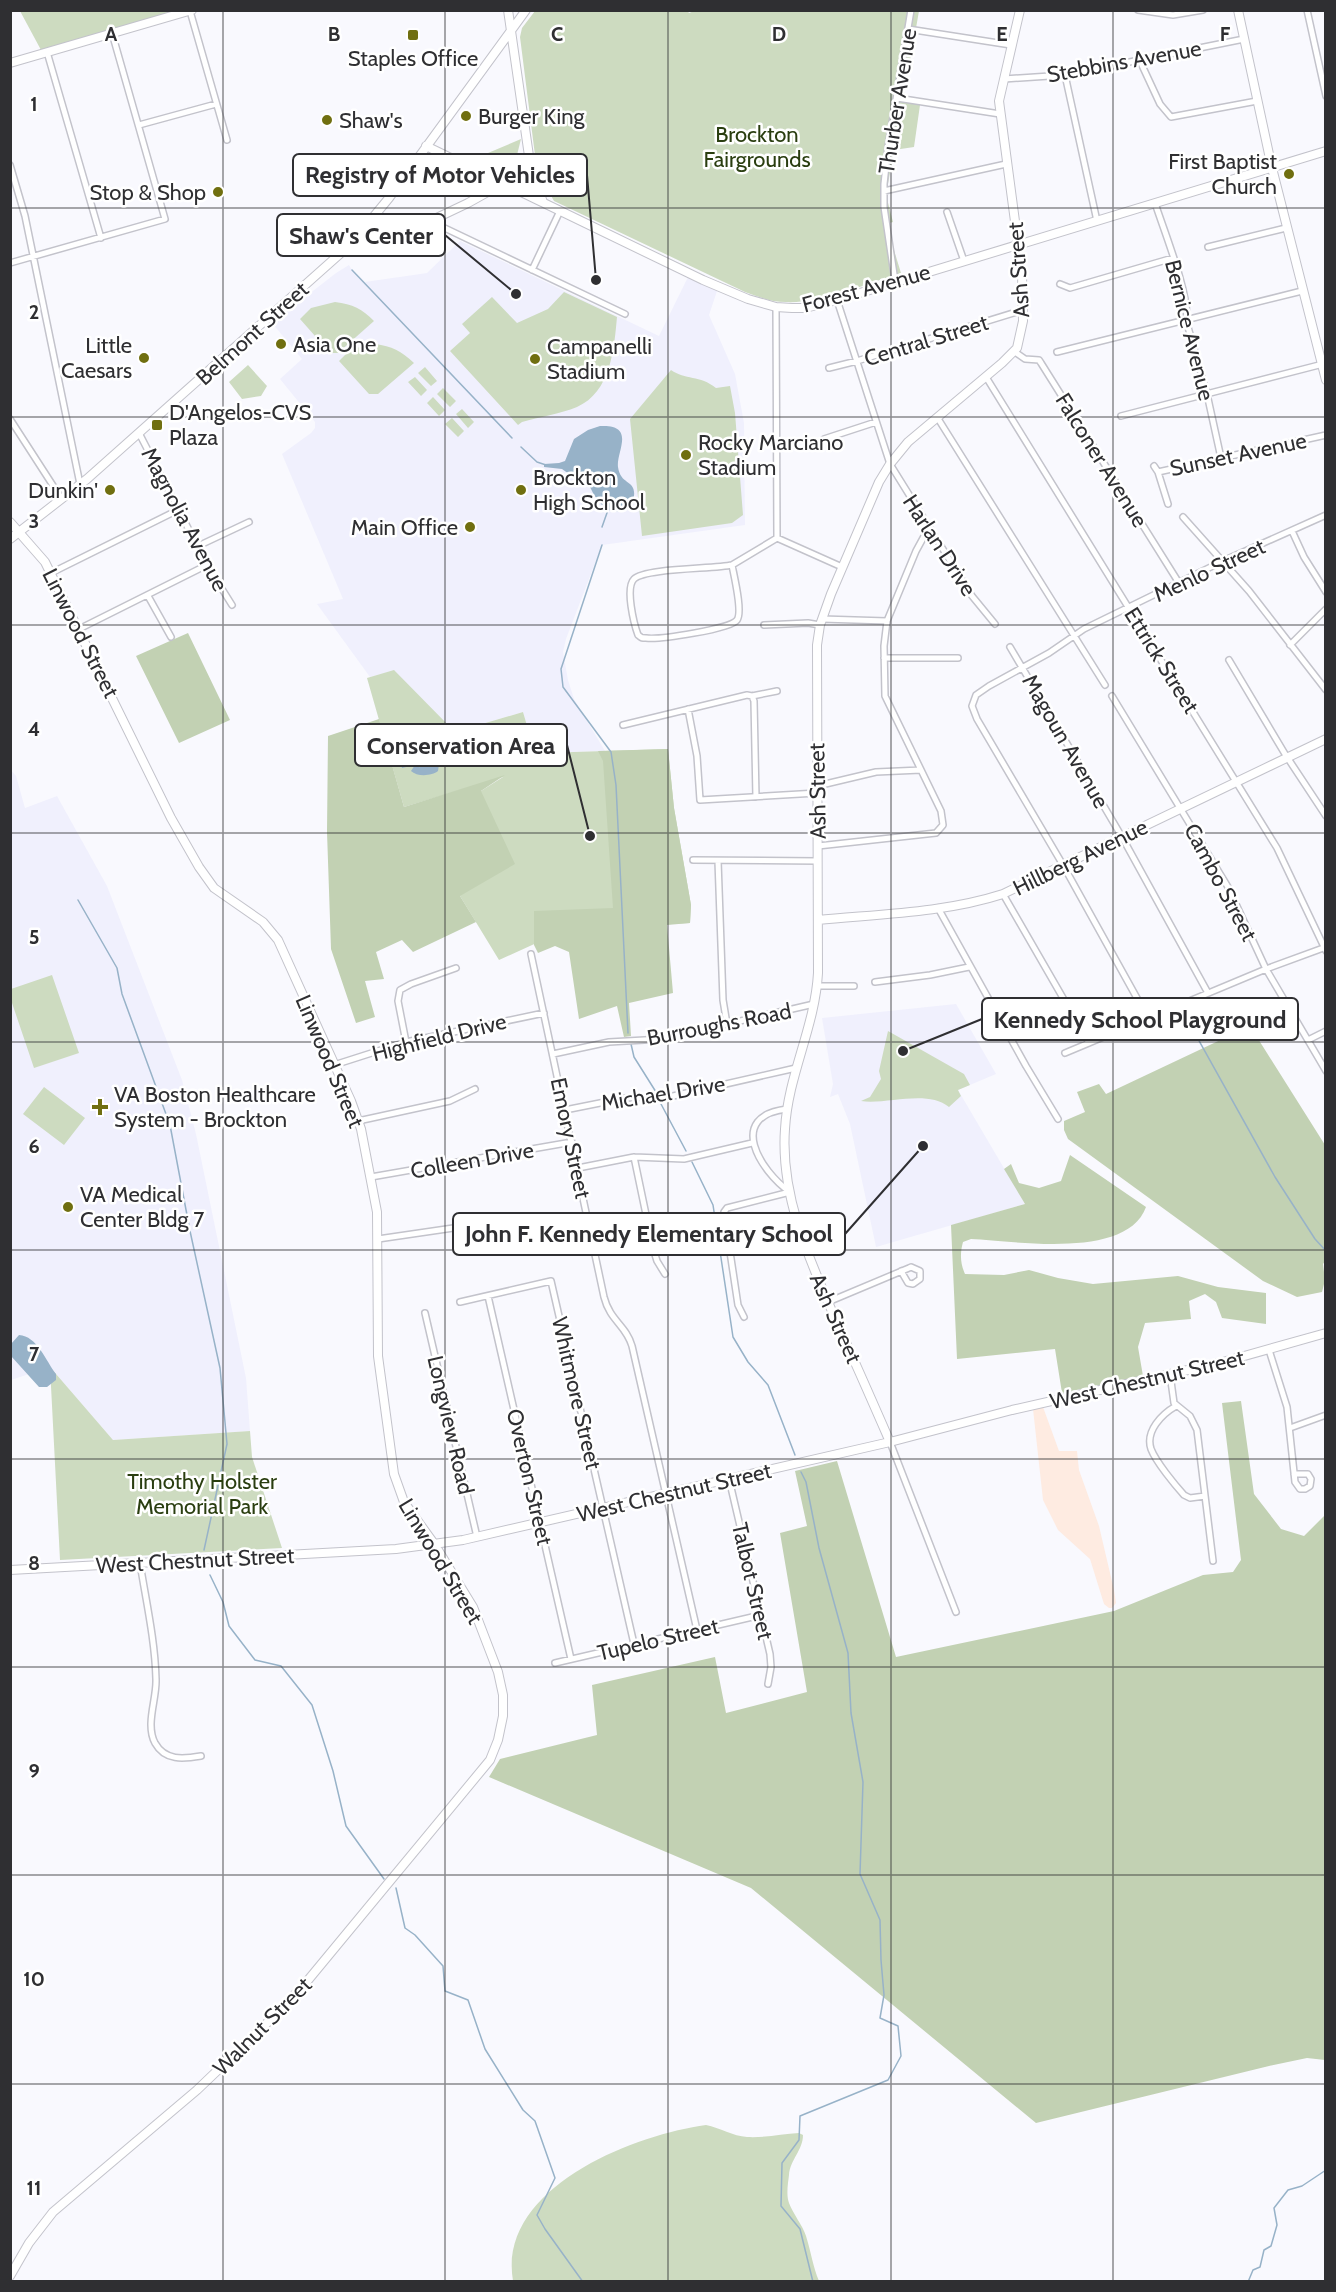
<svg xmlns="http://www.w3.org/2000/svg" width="1336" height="2292" font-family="Cabin,sans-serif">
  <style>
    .industrial { fill: #feebe1 }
    .built { fill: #f0f0fd }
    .green { fill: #cddbc0 }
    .forest { fill: #c2d1b3 }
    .water { fill: #97b2c8 }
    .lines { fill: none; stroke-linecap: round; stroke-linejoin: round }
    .stream { stroke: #97b2c8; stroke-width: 1.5 }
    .street-casing { stroke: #c3c3cb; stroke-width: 8 }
    .secondary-casing { stroke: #c3c3cb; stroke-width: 10 }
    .street { stroke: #fff; stroke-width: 5 }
    .secondary { stroke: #fff; stroke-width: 8 }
    .grid { fill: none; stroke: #2f2f32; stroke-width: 1.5; stroke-opacity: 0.55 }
    .poi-dot { fill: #706f10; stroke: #fff; stroke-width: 2 }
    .labels { text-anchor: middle; stroke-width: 5; stroke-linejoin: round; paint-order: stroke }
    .poi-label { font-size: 22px; fill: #2f2f32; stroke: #fff; text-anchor: start }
    .street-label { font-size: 22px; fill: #2f2f32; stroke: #fff }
    .park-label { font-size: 22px; fill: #2a3e10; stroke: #fff }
    .grid-label { font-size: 20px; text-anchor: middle; font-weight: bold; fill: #2f2f32; stroke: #fff; stroke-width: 5; stroke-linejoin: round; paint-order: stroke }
    .leader { fill: none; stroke: #2f2f32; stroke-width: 2 }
    .callout-dot { fill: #2f2f32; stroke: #fff; stroke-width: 2 }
    .callout { fill: #fff; stroke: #2f2f32; stroke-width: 2 }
    .callout-label { font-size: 24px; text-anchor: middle; font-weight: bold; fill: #2f2f32 }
  </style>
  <rect width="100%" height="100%" fill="#f9f9fe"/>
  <path class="industrial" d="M1043 1407 1059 1451H1077L1079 1470 1099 1526 1114 1590 1116 1603 1112 1608H1109L1104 1604 1090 1559 1058 1530 1043 1500 1033 1409Z"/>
  <path class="built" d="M460 241 659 336 688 277 717 291 709 315 735 374 744 423 745 525 602 545 566 639 563 652 568 680 574 699 605 751 542 753 536 757 523 712 455 732 394 671 370 677 317 604 343 599 282 454 311 433 315 428V422L280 379 302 359 272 323 336 273 349 265 352 270 365 282 427 273Z
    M10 769 16 776 25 808 57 796 107 886 182 1080 196 1134 246 1378 250 1431 113 1440 50 1367 11 1380Z
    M956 1004 996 1074 958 1090 1025 1204 876 1247 850 1124 838 1094 830 1097 833 1084 822 1018Z"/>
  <path class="green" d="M687 10 689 13 697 10 919 11 903 102 920 105 914 147 894 150 886 195 893 222 886 224 901 273C869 283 818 304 786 302 771 302 759 297 745 292L554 201 537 171 520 37 522 28 535 11Z
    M20 11H174L41 50Z
    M521 139 515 163 499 176 488 153Z
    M564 292 617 317C614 349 611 392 577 407 560 414 539 417 522 422L518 425 450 351 470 333 462 324 492 297 517 323 548 309Z
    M335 302C353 304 362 309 374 321L338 353H330L300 319 311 308Z
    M375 344C392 346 401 351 414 363L378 394H369L339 361 351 349Z
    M248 365 267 386 261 396 242 399 229 382Z
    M425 367 437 381 431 386 418 373Z
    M671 370C685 380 700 375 716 388L730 386 735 413 743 515 732 523 642 536 630 419Z
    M415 377 427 390 421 396 408 382Z
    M443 388 456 401 450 407 437 394Z
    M433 397 445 410 439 416 427 403Z
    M462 409 474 422 468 428 456 414Z
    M452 418 464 431 458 437 445 424Z
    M394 670 455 732 523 712 536 756 542 753 668 749 674 808 691 905 690 923 565 930 499 960 460 896 481 791 503 777 404 807 367 678Z
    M52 975 79 1053 34 1068 11 1000V989Z
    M888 1031 964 1074 970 1085 958 1090 961 1096 949 1107C927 1089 886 1105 861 1101L870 1097 881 1079 879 1071Z
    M44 1087 85 1118 64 1145 23 1114Z
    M50 1367 113 1440 250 1431 252 1457 282 1548 60 1560Z
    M706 2125C720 2128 733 2136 747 2137 764 2138 782 2134 799 2133L803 2135C803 2150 790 2160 789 2175 788 2183 786 2195 789 2203 793 2214 802 2224 806 2236 811 2252 813 2267 819 2281H513C497 2188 633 2135 706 2125Z"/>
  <path class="forest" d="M188 633 230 720 179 743 136 656Z
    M379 719 404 807 505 775 481 791 515 864 460 896 476 922 413 952 402 940 376 952 384 979 365 981 375 1017 356 1023 331 949 327 832 328 736Z
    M668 749 674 808 691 905 690 923 667 925 673 993 629 1003 631 1036 624 1037 617 1006 579 1019 569 952 555 946 538 953 534 945V911L613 908 603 761 598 751Z
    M1250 1026 1325 1145 1326 1260 1323 1264 1325 1280 1322 1292 1297 1297 1263 1281 1068 1139 1064 1130V1121L1085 1112 1077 1092 1099 1084 1106 1094Z
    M1070 1155 1146 1207C1127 1260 1015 1241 971 1239L963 1242C960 1253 960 1263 965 1274L1004 1275 1029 1270 1058 1278 1093 1284 1178 1276 1218 1287 1266 1293V1324L1222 1318 1216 1302 1205 1294 1189 1301 1191 1319 1145 1323 1138 1347 1143 1376 1062 1393 1055 1349 957 1359 951 1225 1025 1204 1004 1169 1011 1164 1019 1183 1039 1188 1061 1181Z
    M1241 1401 1254 1494 1281 1529 1304 1536 1325 1515V2060L1307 2058 1269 2066 1036 2123 751 1888 489 1777 500 1759 597 1735 592 1685 715 1657 726 1713 807 1692 780 1533 807 1526 795 1471 837 1461 896 1657 1114 1611 1203 1575 1233 1572 1241 1560 1222 1403Z"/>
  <path class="water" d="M600 426C637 424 616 452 618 467 621 489 642 476 631 508L623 512 606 510 594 495 585 477 576 479 562 469 544 467V464L559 463 565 461 574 439 588 430Z
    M405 747 408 755 416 753 420 768V764L433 760 439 764 438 771C432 776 417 777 411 771L415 765 402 768 397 749Z
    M19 1335C37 1336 46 1361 56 1374V1380L47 1387H39L11 1356V1344Z"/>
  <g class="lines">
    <path class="stream" d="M352 270 512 438
      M521 447 537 462 546 465
      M602 527 608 510
      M602 545 561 669 563 687 611 752 616 785 628 1033
      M78 900 117 968 122 994 170 1125 190 1231 220 1368 227 1444 204 1550
      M1183 1012 1275 1177 1315 1239 1326 1251
      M631 1044 634 1057 656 1092
      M661 1104 686 1151
      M692 1162 713 1205 733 1337 748 1362 768 1385 795 1455
      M801 1472 806 1482 819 1548 848 1653 851 1713 863 1782 860 1874 880 1920 881 1960 884 1995 880 2018 898 2026 901 2056 888 2080 800 2116 799 2140 782 2163 781 2206 800 2229 813 2282
      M210 1575 223 1602 229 1626 255 1660 281 1666 312 1705 333 1771 346 1826 384 1879
      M396 1888 405 1928 415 1935 443 1966 445 1991 468 2000 485 2049 523 2110 535 2121 555 2178 537 2215 545 2229 583 2282
      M1248 2282 1253 2270 1260 2267 1264 2250 1271 2246 1277 2225 1274 2208 1288 2190 1302 2186 1326 2170"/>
    <defs>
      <path id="street" d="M1138 10 1173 15 1203 10
        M1307 10 1326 96
        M190 11 227 140
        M908 29 1011 45
        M47 52 101 238
        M1140 61 1160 104 1171 117 1257 101
        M1065 75 1097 221
        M1004 79 1065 75 1244 39
        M897 98 1000 114
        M139 125 216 104
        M10 165 25 216 80 484
        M884 191 1006 164
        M1155 203C1163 228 1191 298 1186 320L1207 394 1221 458
        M947 212 964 261
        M430 221 625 314
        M1208 247 1286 228
        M10 263 165 219 112 33
        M532 270 560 211
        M895 281 884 207V184L888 147 911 10
        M1060 284 1070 288 1173 258
        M837 300 890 464 972 596 995 624
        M776 307 777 538
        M1015 352 1025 359 1039 360 1041 363 1179 583
        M1057 352 1302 291
        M829 368 857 361 1023 310
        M986 377 1277 848 1326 951
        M1121 416 1323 364
        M937 417 1105 685
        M10 419 61 498
        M139 433 207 565 232 605
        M824 439 876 422
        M1154 466 1158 472 1326 435
        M1158 472 1168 504
        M1183 517 1249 591 1326 690
        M1292 531 1304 557 1326 592
        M777 538 842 567
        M198 546 249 522
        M732 565C734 576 743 612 737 620 731 629 658 640 646 638 641 638 642 638 638 635 634 624 625 588 634 579 645 568 714 569 732 565Z
        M732 565 777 538
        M51 573 178 510
        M148 596 171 637
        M822 619 887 621 916 551 928 529
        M764 625 808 623 820 625
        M79 629 207 565
        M1290 645 1326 609
        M1010 647 1122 837 1208 993
        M884 658H958
        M1229 660 1285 754 1326 816
        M752 696 754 701 756 797
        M1112 696 1228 887 1266 969 1326 1071
        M688 709 697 756 700 800 817 793
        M623 725 747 695 752 696 777 691
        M817 786 876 772 921 770
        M818 846 936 833 943 825 941 811 885 696 884 646 887 621
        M693 860 818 861
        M718 861 723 1000 727 1024
        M1003 894 1089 1043
        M938 908 1026 1066 1058 1119
        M531 954 604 1297C610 1321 626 1325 632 1346L697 1630
        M875 982 930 975 969 967
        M817 986H854
        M1148 1018 1063 865 977 719 972 706 976 695 989 686 1049 653 1084 629 1223 561 1326 515
        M1308 1040 1326 1031
        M406 1042 398 1001 400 990 411 984 456 968
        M1065 1053 1266 969 1326 947
        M553 1054 609 1042 662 1039 814 1004
        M334 1065 406 1042 544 1013
        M787 1109C726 1116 760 1171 790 1192
        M565 1110 625 1098 673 1096 796 1068
        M358 1121 450 1101 475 1089
        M634 1157 653 1248 657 1261 665 1274
        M578 1168 634 1157 684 1159 752 1143
        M371 1177 572 1142
        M378 1239 508 1220
        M488 1296 571 1659
        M460 1302 551 1281 634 1644
        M828 1302 909 1268 911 1267 920 1271V1279L913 1284 908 1283 901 1271
        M425 1313 477 1537
        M744 1317 738 1305 724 1212 727 1208 790 1192
        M1269 1350 1287 1407 1295 1482 1300 1489H1305L1310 1486 1311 1479 1308 1474H1294
        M1170 1374 1174 1403 1190 1416 1197 1430 1213 1561
        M1176 1406C1162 1414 1145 1431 1151 1449 1156 1462 1175 1485 1184 1495L1190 1498 1205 1496
        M1290 1428 1326 1415
        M890 1442 956 1612
        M729 1479 770 1654 771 1667 768 1684
        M140 1563C146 1601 155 1640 156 1679 157 1699 145 1724 155 1743 165 1761 183 1759 201 1756
        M555 1663 761 1615"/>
      <path id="secondary" d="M1238 10 1272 168 1326 380
        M10 63 192 10
        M426 146 703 280 748 299 776 307 792 308H805L837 300 1326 151
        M529 156 534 179 543 202
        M346 249 365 252 468 203 502 184 529 156 508 10
        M10 522 45 562 171 818 199 867 214 888 263 922 278 940 351 1101 361 1129 377 1212 378 1356 394 1474 404 1502 435 1545 473 1607 498 1672 503 1695V1716L498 1740 490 1760 304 1985 264 2026 197 2090 53 2212 29 2243 10 2276
        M10 539 87 479 351 244 389 198 526 10
        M818 920C880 914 944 913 1003 894L1326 739
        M890 1442C873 1403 856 1364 838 1325 811 1263 780 1198 785 1129 788 1075 815 1027 818 973L817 645 820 625 831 594 879 482 890 464 908 442 1002 363 1017 348 1023 321 1022 274 999 101 1020 10
        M10 1570 396 1549 463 1540 890 1442 1012 1410 1223 1362 1326 1333"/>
    </defs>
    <use href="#street" class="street-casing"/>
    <use href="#secondary" class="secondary-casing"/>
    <use href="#street" class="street"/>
    <use href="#secondary" class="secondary"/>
  </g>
  <path class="grid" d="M223 10V2282M445 10V2282M668 10V2282M891 10V2282M1113 10V2282M10 208H1326M10 417H1326M10 625H1326M10 833H1326M10 1042H1326M10 1250H1326M10 1459H1326M10 1667H1326M10 1875H1326M10 2084H1326"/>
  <g class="poi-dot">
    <rect x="407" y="29" width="12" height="12" rx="3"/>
    <circle cx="466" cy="116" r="6"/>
    <circle cx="327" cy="120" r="6"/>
    <circle cx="1289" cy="174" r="6"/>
    <circle cx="218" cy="192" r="6"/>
    <circle cx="281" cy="344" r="6"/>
    <circle cx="144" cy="358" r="6"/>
    <circle cx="535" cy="359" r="6"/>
    <rect x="151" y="419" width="12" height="12" rx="3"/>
    <circle cx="686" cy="455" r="6"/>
    <circle cx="110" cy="490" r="6"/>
    <circle cx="521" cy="490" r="6"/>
    <circle cx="470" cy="527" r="6"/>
    <path d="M97 1098h6v6h6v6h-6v6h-6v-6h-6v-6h6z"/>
    <circle cx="68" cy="1207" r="6"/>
  </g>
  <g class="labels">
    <g class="poi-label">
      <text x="413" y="66" text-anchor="middle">Staples Office</text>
      <text x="478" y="124">Burger King</text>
      <text x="339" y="128">Shaw's</text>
      <text x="1277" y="169" text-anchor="end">First Baptist<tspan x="1277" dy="25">Church</tspan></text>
      <text x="206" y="200" text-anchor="end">Stop &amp; Shop</text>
      <text x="293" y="352">Asia One</text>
      <text x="132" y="353" text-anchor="end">Little<tspan x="132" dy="25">Caesars</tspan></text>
      <text x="547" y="354">Campanelli<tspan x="547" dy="25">Stadium</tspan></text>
      <text x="169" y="420">D'Angelos-CVS<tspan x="169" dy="25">Plaza</tspan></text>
      <text x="698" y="450">Rocky Marciano<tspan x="698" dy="25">Stadium</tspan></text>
      <text x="533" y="485">Brockton<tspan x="533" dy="25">High School</tspan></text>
      <text x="98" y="498" text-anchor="end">Dunkin'</text>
      <text x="458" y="535" text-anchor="end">Main Office</text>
      <text x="114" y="1102">VA Boston Healthcare<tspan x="114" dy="25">System - Brockton</tspan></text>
      <text x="80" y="1202">VA Medical<tspan x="80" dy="25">Center Bldg 7</tspan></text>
    </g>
    <g class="street-label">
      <text transform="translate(1124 61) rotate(-10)" y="8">Stebbins Avenue</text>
      <text transform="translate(897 101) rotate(-81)" y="8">Thurber Avenue</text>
      <text transform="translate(1018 270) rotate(-94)" y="8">Ash Street</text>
      <text transform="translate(866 288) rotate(-15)" y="8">Forest Avenue</text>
      <text transform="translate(1190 330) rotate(76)" y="8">Bernice Avenue</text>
      <text transform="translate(252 333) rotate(-42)" y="8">Belmont Street</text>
      <text transform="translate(926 340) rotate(-17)" y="8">Central Street</text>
      <text transform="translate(1238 454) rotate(-12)" y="8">Sunset Avenue</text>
      <text transform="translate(1102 460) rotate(58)" y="8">Falconer Avenue</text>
      <text transform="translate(185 519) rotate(62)" y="8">Magnolia Avenue</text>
      <text transform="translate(940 545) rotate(57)" y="8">Harlan Drive</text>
      <text transform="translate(1209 570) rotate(-25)" y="8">Menlo Street</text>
      <text transform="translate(81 633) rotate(63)" y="8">Linwood Street</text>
      <text transform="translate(1162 660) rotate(58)" y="8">Ettrick Street</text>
      <text transform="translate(1066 741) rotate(60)" y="8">Magoun Avenue</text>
      <text transform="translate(817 791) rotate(-91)" y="8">Ash Street</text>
      <text transform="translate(1080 857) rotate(-26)" y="8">Hillberg Avenue</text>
      <text transform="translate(1221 882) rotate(62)" y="8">Cambo Street</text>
      <text transform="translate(719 1024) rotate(-11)" y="8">Burroughs Road</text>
      <text transform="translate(439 1037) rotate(-14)" y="8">Highfield Drive</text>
      <text transform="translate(330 1061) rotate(67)" y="8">Linwood Street</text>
      <text transform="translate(663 1093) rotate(-9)" y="8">Michael Drive</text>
      <text transform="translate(571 1138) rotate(78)" y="8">Emory Street</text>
      <text transform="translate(472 1160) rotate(-10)" y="8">Colleen Drive</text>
      <text transform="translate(836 1318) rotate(66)" y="8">Ash Street</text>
      <text transform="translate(1147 1379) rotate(-13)" y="8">West Chestnut Street</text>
      <text transform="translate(577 1393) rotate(77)" y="8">Whitmore Street</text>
      <text transform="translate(451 1425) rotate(77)" y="8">Longview Road</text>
      <text transform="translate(530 1477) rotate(77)" y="8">Overton Street</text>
      <text transform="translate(674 1492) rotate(-13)" y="8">West Chestnut Street</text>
      <text transform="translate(195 1560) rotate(-3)" y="8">West Chestnut Street</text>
      <text transform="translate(441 1561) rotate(59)" y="8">Linwood Street</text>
      <text transform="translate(753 1581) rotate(77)" y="8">Talbot Street</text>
      <text transform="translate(658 1639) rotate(-13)" y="8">Tupelo Street</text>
      <text transform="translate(262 2026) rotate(-45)" y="8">Walnut Street</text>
    </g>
    <g class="park-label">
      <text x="757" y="142">Brockton<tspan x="757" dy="25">Fairgrounds</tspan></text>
      <text x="202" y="1489">Timothy Holster<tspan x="202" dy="25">Memorial Park</tspan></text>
    </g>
  </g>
  <g class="grid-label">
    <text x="111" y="41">A</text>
    <text x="334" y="41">B</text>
    <text x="557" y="41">C</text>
    <text x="779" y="41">D</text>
    <text x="1002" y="41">E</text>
    <text x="1225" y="41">F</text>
    <text x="34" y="111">1</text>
    <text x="34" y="319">2</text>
    <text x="34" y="528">3</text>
    <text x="34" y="736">4</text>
    <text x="34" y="944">5</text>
    <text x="34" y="1153">6</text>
    <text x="34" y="1361">7</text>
    <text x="34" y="1570">8</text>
    <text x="34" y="1778">9</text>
    <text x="34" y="1986">10</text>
    <text x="34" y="2195">11</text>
  </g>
  <path class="leader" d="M596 280L587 175M516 294L445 235M590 836L567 745M903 1051L982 1019M923 1146L845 1234"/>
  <g class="callout-dot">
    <circle cx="596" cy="280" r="6"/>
    <circle cx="516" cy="294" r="6"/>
    <circle cx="590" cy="836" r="6"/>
    <circle cx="903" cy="1051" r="6"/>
    <circle cx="923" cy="1146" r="6"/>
  </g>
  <g class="callout">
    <rect x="293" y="154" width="294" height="42" rx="6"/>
    <rect x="277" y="214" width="168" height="42" rx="6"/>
    <rect x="355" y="724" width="212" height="42" rx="6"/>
    <rect x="982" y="998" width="316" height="42" rx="6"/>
    <rect x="453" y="1213" width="392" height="42" rx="6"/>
  </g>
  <g class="callout-label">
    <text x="440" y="183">Registry of Motor Vehicles</text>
    <text x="361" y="244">Shaw's Center</text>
    <text x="461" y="754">Conservation Area</text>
    <text x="1140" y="1028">Kennedy School Playground</text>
    <text x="649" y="1242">John F. Kennedy Elementary School</text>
  </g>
  <rect width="1336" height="2292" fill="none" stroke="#2f2f32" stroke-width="24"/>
</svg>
